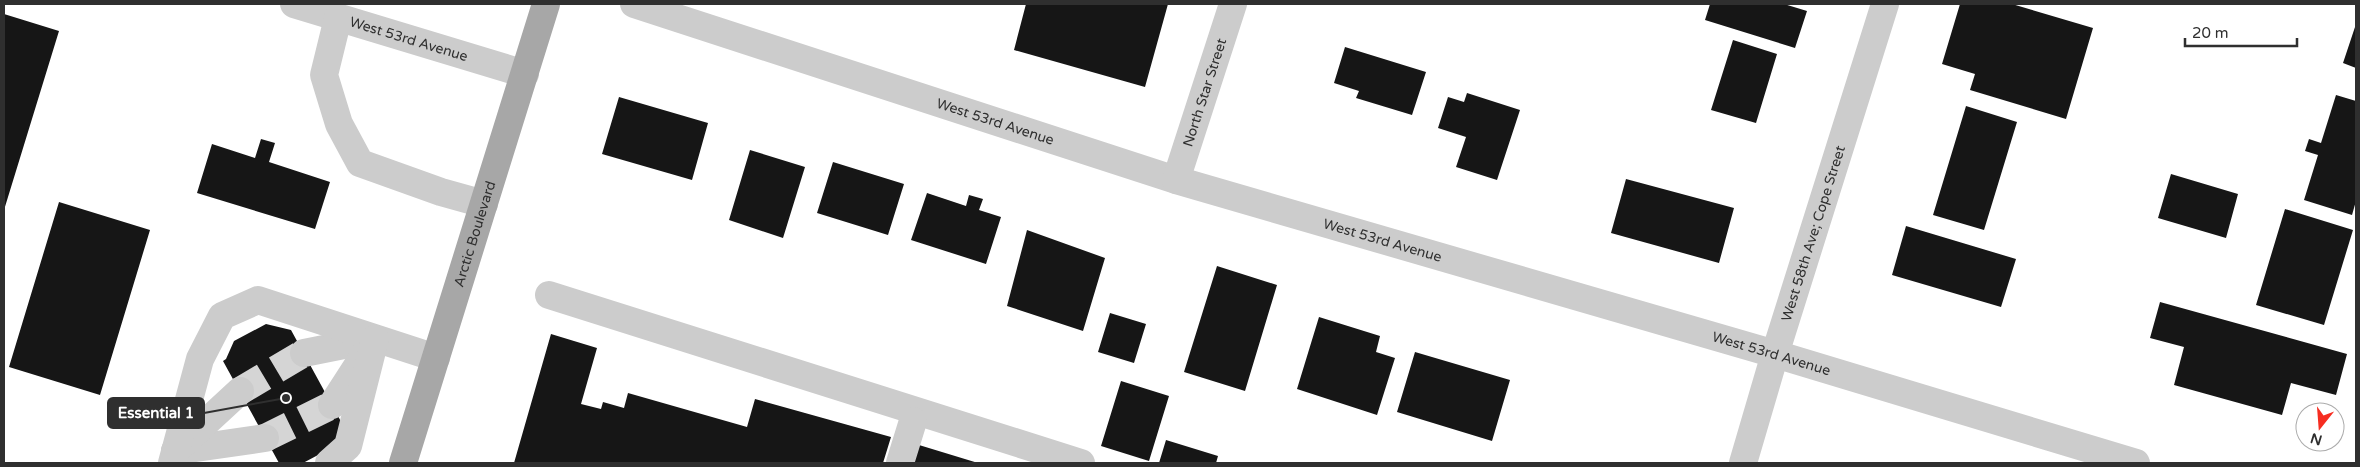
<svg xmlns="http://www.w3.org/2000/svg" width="2360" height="467" font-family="'Varela Round',sans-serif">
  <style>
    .building { fill: #161616 }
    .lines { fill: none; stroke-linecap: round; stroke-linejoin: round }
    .minor-tunnel { stroke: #d5d5d5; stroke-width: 28; stroke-dasharray: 28 14; stroke-linecap: butt }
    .minor { stroke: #ccc; stroke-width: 28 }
    .major { stroke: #a7a7a7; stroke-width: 28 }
    .labels { text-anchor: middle; stroke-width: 5; stroke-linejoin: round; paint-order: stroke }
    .street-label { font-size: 14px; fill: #2f2f2f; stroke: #fff }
    .leader { fill: none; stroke: #2f2f2f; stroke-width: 2 }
    .callout-dot { fill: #2f2f2f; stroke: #fff; stroke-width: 2 }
    .callout { fill: #2f2f2f; stroke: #2f2f2f; stroke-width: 2 }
    .callout-label { font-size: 15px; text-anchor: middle; font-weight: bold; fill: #fff }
  </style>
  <rect width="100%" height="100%" fill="#fff"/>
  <path class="building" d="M1026 4H1168L1145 87 1014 50Z
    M1710 4H1784L1807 11 1795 48 1705 20Z
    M1960 4H2012L2093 28 2066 119 1970 90 1975 74 1942 64Z
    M4 14 59 31 4 210Z
    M2356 24V68L2343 63Z
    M1733 40 1777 54 1756 123 1711 110Z
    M1345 47 1426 72 1412 115 1356 98 1359 91 1334 83Z
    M1467 93 1520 110 1497 180 1456 167 1466 137 1438 128 1448 97 1464 102Z
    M2336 95 2356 101V201L2352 215 2304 200 2318 155 2305 151 2309 139 2321 143Z
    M619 97 708 123 692 180 602 154Z
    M1966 106 2017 122 1984 230 1933 215Z
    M261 139 275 143 269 162 330 182 315 229 197 193 212 144 255 158Z
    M750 150 805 167 783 238 729 220Z
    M833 162 904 184 888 235 817 213Z
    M2171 174 2238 194 2226 238 2158 218Z
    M1626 179 1734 208 1719 263 1611 233Z
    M927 193 966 206 969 195 983 199 979 210 1001 217 986 264 911 240Z
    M59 202 150 230 100 395 9 367Z
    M2285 209 2353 230 2324 325 2256 305Z
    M1906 226 2016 259 2001 307 1892 275Z
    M1027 230 1105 258 1083 331 1007 306Z
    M1217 266 1277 285 1245 391 1184 372Z
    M2160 302 2347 354 2336 395 2291 383 2282 415 2174 385 2184 347 2150 338Z
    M1110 313 1146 324 1134 363 1098 352Z
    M1319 317 1380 336 1376 352 1395 358 1377 415 1297 389Z
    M266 324 291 330 350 438 303 463H279L223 361 226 359 234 341Z
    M551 334 597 348 581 404 601 409 603 402 624 408 628 393 747 427 755 399 891 437 883 463H514Z
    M1415 352 1510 380 1492 441 1397 412Z
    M1121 381 1169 396 1149 461 1101 446Z
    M1166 440 1218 456 1216 463H1159Z
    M919 445 978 463H914Z"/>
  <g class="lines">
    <path class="minor-tunnel" d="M240 391 304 353
      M265 438 332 405"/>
    <g class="minor">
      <path id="s1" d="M294 4 525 74"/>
      <path id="s2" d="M634 4 1176 180 1775 354 2136 463"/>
      <path d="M338 18 324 75 339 124 360 163 441 192 484 204"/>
      <path id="s3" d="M1176 180 1233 4"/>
      <path d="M549 295 1081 463"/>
      <path d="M304 353 374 339"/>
      <path d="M332 405 363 357"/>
      <path d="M175 451 265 438"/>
      <path d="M175 451 240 391"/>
      <path d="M172 463 200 359 222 316 258 300 436 358"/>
      <path d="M329 463 348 446 375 339"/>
      <path d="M900 463 913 421"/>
      <path id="s4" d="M1743 463 1775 354 1885 4"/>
    </g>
    <path class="major" id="s5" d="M403 463 546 4"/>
  </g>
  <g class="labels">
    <g class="street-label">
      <text dy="5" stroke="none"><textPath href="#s1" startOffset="120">West 53rd Avenue</textPath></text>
      <text dy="5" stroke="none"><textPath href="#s3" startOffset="92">North Star Street</textPath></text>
      <text dy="5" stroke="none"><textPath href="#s2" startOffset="380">West 53rd Avenue</textPath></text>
      <text dy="5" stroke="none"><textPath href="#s5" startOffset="240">Arctic Boulevard</textPath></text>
      <text dy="5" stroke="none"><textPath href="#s4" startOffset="240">West 58th Ave; Cope Street</textPath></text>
      <text dy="5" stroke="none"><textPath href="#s2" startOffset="785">West 53rd Avenue</textPath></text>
      <text dy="5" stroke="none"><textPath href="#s2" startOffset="1190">West 53rd Avenue</textPath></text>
    </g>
  </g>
  <path class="leader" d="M286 398L204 413"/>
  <circle class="callout-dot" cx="286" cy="398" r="5"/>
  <rect class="callout" x="108" y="398" width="96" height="30" rx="5"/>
  <g class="callout-label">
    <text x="156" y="418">Essential 1</text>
  </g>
  <rect width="2360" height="467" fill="none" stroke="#2f2f2f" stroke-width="10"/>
  <g transform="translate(2320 427) rotate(197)"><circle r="24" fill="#ffffff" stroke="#acacac"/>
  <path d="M0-4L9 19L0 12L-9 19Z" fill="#f62d21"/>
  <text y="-8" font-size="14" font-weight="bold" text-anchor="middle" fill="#2f2f2f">N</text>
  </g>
  <path d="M2185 38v8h112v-8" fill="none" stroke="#2f2f2f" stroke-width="2.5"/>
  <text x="2192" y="38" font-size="15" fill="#2f2f2f" stroke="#ffffff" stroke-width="4" paint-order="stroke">20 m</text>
</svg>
